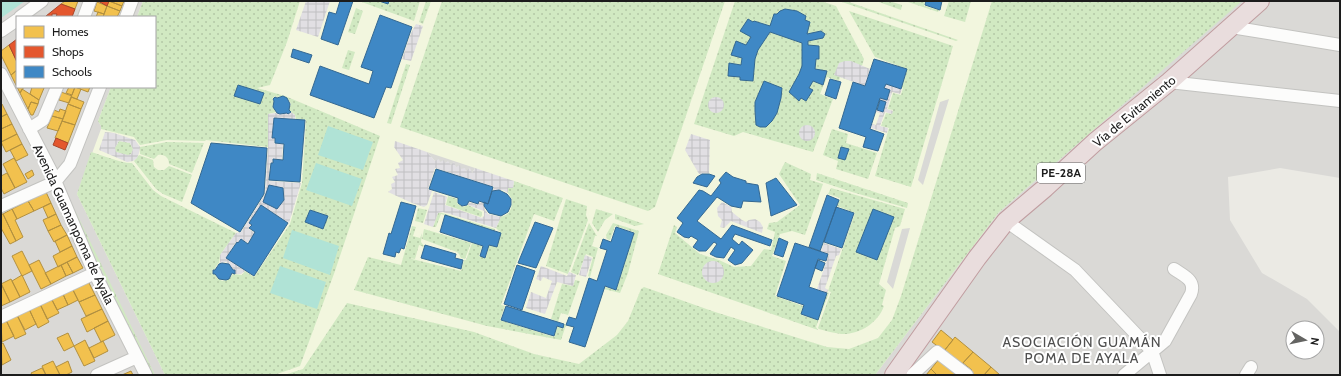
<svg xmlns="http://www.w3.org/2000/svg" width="1341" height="376" font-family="Cabin,sans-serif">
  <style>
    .residential { fill: #dad9d6; fill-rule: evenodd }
    .education { fill: #f2f6de }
    .grass { fill: url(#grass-tufts) }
    .garden { fill: url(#garden-dots) }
    .pitch { fill: #b0e3d6 }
    .parking { fill: #d9d9d6 }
    .plaza { fill: url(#plaza-grid); fill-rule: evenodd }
    .homes { fill: #f2c14e; stroke: #b2903f }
    .shops { fill: #e4572e; stroke: #a84529 }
    .schools { fill: #3f88c5; stroke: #346892 }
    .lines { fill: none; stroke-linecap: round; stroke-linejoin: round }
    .minor-casing { stroke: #c3c3c0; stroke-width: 14 }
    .highway-casing { stroke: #c09da0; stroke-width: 20 }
    .minor { stroke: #fcfcfb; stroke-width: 12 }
    .highway { stroke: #e9dddd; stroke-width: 18 }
    .labels { text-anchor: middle; stroke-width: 4; stroke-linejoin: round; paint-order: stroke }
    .shield { fill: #fff; stroke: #606060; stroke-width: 1 }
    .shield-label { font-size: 12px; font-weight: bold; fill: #1c1c1c }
    .street-label { font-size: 13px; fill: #1c1c1c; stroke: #fff }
    .neighbourhood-label { font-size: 14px; letter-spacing: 1px; fill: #4f4f4f; stroke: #fff }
  </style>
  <defs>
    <pattern id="grass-tufts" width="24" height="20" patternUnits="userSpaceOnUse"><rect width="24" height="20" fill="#d1e9c2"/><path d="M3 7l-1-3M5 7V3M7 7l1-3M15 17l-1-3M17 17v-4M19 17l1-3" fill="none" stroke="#b3c7a6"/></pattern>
    <pattern id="garden-dots" width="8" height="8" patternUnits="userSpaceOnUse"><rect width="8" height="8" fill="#d1e9c2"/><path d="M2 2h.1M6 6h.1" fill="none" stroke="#b3c7a6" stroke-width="1.8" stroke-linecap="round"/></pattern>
    <pattern id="plaza-grid" width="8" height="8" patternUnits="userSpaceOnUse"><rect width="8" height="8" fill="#e1dfe3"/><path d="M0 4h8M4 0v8" fill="none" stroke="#c0bfc2"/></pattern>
  </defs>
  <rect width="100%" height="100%" fill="#ebeae4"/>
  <path class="residential" d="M1 1H1340V178L1280 168 1228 177 1230 220 1262 273 1307 299 1340 332V375H1ZM17 17H155V87H17ZM1293 328H1317V352H1293Z"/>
  <path class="education" d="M143 1H1241L999 212 875 375H165L77 194 101 129V126L98 121 111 87H155V17H137Z"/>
  <path class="grass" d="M70 202H71L155 375H152L69 203Z"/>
  <path class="garden" d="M143 1H300L287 42 270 85 257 88 285 96 380 136 335 271 300 366 274 375H165L77 194 91 152C102 155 123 164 132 163L153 190 161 196 236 233 220 255 219 263 216 266 215 269 212 270 213 274H215L216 277 222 281 229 279 233 274 242 275 245 271 254 277 290 224 302 183 306 120 296 119 295 115 289 110 291 104C288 97 283 95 277 97L275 96 272 99 274 101 273 107 276 112 268 114V147L206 140 205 141 167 140 140 145 134 137 101 129V126L98 121 111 87H155V17H137Z
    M359 1H420L414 21Z
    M426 1H431L423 24 419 22Z
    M442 1H725L655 207 648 211 400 127Z
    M735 1H821L836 6 864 59 857 83 840 77 839 81 827 77 820 94 833 99 813 152 743 132 734 136 694 124Z
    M839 1H846L958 40 956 41Z
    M876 1H889L902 5 901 10Z
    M905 1H925L924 6 939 10 938 12Z
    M949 1H971L965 22 944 16Z
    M992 1H1242L999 212 875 375H284L303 369 347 303 474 332 534 354 579 364 617 335 628 321 641 289 644 287 715 312 827 347 849 349 878 338 892 320 901 296Z
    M356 8 363 11 355 34 348 32Z
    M849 11 953 46 911 187 875 176 889 128 881 126 886 113 892 114 893 110 888 109 893 93 901 95 903 88 901 87 907 69 875 57Z
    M348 50 355 52 349 70 342 68Z
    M406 64 410 65 391 124 387 123Z
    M832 129 848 134 846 143 877 153 868 179 836 169 838 161 823 155Z
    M119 141 130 143 133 149 131 154 128 156 116 152 115 148Z
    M167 142 204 143 192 173 169 164C169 158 165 154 158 155L154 159 140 154V147Z
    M139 155 153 160 154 167 158 170H164L169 166 192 175 182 202 163 194 156 189 134 161Z
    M785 162 811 174 810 180 823 184 805 235 792 231 780 234 772 256 786 261 775 296 803 306 801 315 818 320 827 292 829 293 816 327 818 330 658 274 674 225 677 227 675 233 700 254 719 260 734 267 751 266 764 249 771 250 775 232 767 229 769 223 777 222 800 205 779 174Z
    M817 173 908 203 907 208 852 192 816 180Z
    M514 181 563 198 554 221 534 214 501 305 505 306 500 320 554 337 557 326 563 328 564 324 566 325 561 340 487 326 354 290 368 257 401 265 412 226 416 227 413 236 420 238 422 233 421 242 424 246V247L419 245 415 259 408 258 461 271 464 260H466L472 243 482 246 479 256 486 258 489 245 497 247 501 233 496 228 501 217C511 214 512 208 512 199L508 193V188H513Z
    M831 188 905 209 900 226 895 228 879 284 886 290 882 305 884 306C878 323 859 335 841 334 834 333 826 331 819 329L818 328 831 292 828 291 855 213 837 206 840 198 828 194Z
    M448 196 457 199V203L463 207 468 205 482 212V215L481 217 446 205Z
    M566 199 587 206 586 215 588 220 568 274 546 266Z
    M418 208 427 210 423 223 415 221Z
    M596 209 613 214 605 220 598 232 592 223Z
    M438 213H442L495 229V231L441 214 436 227H433Z
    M615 214 644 224 635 226 615 219Z
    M589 223 597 236H595L592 246 598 248 590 277 588 276 593 257 586 254 578 275 571 272Z
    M613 223 639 231 628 273 620 293 604 289 605 287 616 290 634 232 615 226 610 240 607 239 606 235Z
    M424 229 471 243 465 259 461 258 459 254 457 252 422 239Z
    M575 280 580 281 568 315 561 313 558 322 551 319 562 284 573 286Z"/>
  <path class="pitch" d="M1 1H25L1 18Z
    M328 126 373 142 363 170 318 155Z
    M316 163 362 179 352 206 306 190Z
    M292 230 339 246 330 275 283 258Z
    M280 266 326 282 317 309 270 293Z"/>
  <path class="parking" d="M949 99 923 185 918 180 940 102Z
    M427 152 475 168 472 173 451 165 435 161Z
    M910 228 893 289 887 282 902 229Z"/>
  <path class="plaza" d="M306 1H330L318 37 296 30Z
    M416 24 423 26 411 61 402 59 411 33Z
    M845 61H851L870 69 865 86 834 75 839 63Z
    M886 84 902 89 900 94 892 92 887 109 893 111 892 114 885 112 880 126 888 128 887 133 871 128 872 124 876 125 880 113 876 112 877 110 883 112 886 102 880 100V98L887 100 890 90 884 88Z
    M708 105a8 8 0 1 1 16 0a8 8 0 1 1-16 0Z
    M291 112 295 115V119L274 118 272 138H275L274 143 283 144 282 159H273L272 163H270L269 181 301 183 289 223 261 205 249 223 251 225 249 229 255 233 248 243 241 239 238 243 236 242 226 258 245 271 241 274H235V270H233L229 264 226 262 220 263V255L236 233 241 232 265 194 268 147V114L276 113 280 114 287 113 288 114ZM269 186 283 188 284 200 277 209Z
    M799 133a8 8 0 1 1 16 0a8 8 0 1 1-16 0Z
    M105 132 114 133 135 140 140 147 139 153 137 158 133 161 127 162 99 150ZM119 141 130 143 133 149 131 154 128 155 116 152 115 148Z
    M691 134 710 140 709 173 699 174 685 150Z
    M395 141 427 152 435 161 439 159 440 162 444 160 445 163 448 161 451 165 454 162 456 167 460 165 461 169 465 168 466 171 470 168 472 173 475 168 514 181 513 188H508V193L503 190H493L494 187 435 168 428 189 432 191 427 205 424 207 412 203 388 192 392 189 391 184 395 182 392 177 398 175 395 169 400 168 398 163 403 160 394 147Z
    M434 192 447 197 445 205 482 218 484 216V211L468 205 469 202 478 205 479 202 483 203 485 210 488 214 501 217 496 228 443 212 438 213 433 227 424 224Z
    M722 202 731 207 732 212 742 220 746 222 749 220 755 219 760 222 763 227 762 233 731 221 724 228 720 227 722 220 718 216 717 208Z
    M824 243 841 249 839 255 836 256 825 288 828 290 827 293 817 289 829 254 821 251Z
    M585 255 592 258 586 277 579 275Z
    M702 272a11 11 0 1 1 22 0a11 11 0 1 1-22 0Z
    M541 266 567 276 569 272 576 275 573 286 557 282 545 314 526 308 531 292 546 298 552 281 543 277 541 281 536 279Z"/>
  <path class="homes" d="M65 1H78L75 9 61 4Z
    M109 1H124L122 6Z
    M109 1 122 6 120 11 107 6Z
    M97 2 107 6 104 14 94 11Z
    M107 6 120 11 117 17H103Z
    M98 12 104 14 103 17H96Z
    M9 45 17 62V70L11 75 1 55V51Z
    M17 70V87H24L20 93 11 75Z
    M32 87H42L44 88 39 100 30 94Z
    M69 87H75L72 95 66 93Z
    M75 87 81 89 77 99 71 97Z
    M75 87H90L88 92Z
    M22 89 39 100 38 104 31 102 28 109 20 93Z
    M61 92 72 96 69 103 59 100Z
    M71 97 84 102 81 109 68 104Z
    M31 102 38 104 33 115H31L28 109Z
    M2 104 7 114 1 117V105Z
    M68 104 81 109 75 125 62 121Z
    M60 109 66 111 63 119 52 116 54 110 59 112Z
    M7 114 12 124 1 129V117Z
    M52 116 63 119 58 131 47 128Z
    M62 121 75 125 68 143 55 138Z
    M12 124 17 134 1 142V129Z
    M17 134 22 144 6 152 1 142Z
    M22 144 28 155 16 161 10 150Z
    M14 158 27 182 15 188 3 164Z
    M32 170 34 175 28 179 25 174Z
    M7 173 15 188 4 194 1 188V176Z
    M46 192 51 203 34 211 28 201Z
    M28 201 34 211 17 219 12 209Z
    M51 203 56 214 48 218 43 207Z
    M12 209 17 219 15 220 23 237 16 241 3 214Z
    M1 214H3L16 241 10 244 1 228Z
    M56 214 61 225 48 231 43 220Z
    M61 225 67 235 54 242 48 231Z
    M67 235 72 246 60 252 55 241Z
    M72 246 77 257 58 267 53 256Z
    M22 251 32 271 22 276 12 256Z
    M77 257 83 268 73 273 67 262Z
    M39 260 51 284 41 289 29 265Z
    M67 262 73 273 66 276 61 265Z
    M61 265 66 276 51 284 45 273Z
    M22 275 30 292 20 297 12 281Z
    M11 279 20 297 10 302 1 284Z
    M88 281 95 295 79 302 72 288Z
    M1 283 10 302 1 306Z
    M72 288 78 300 68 305 62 292Z
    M62 292 68 305 57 310 51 298Z
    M95 295 102 309 86 316 79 302Z
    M51 298 59 313 47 319 40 304Z
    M40 304 49 322 38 328 29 309Z
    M29 309 36 324 25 330 17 315Z
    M102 309 108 321 87 332 81 319Z
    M17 315 26 334 15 339 6 320Z
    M6 320 14 336 2 342 1 323Z
    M108 321 115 335 101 342 94 328Z
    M941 330 953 340 944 351 932 342Z
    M68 333 74 346 64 351 57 338Z
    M955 337 973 352 961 365 944 351Z
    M85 340 95 361 84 366 74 346Z
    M103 341 108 351 94 358 89 348Z
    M3 343 11 360 2 365 1 344Z
    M973 352 991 367 984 375H974L970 372 972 370 963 363Z
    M940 358 959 373 957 375H937L931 369Z
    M53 361 60 375H46L42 366Z
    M68 361 72 372 66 375H60L56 367Z
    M991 367 1000 375H984Z
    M42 368 46 375H32L31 373Z
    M931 369 937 375H926Z
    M131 371 133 375H122Z"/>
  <path class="shops" d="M98 1H109L107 6Z
    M61 4 75 9 72 17H56L57 14H52V17L46 16Z
    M17 39V62L9 45Z
    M56 138 68 143 65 150 53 145Z"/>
  <path class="schools" d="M340 1H353L338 45 321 39 329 12 336 14Z
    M379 1H389L388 4Z
    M926 1H942L940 10 925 5Z
    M785 9 797 11 806 16 805 20 810 22 807 34 821 31 825 34 823 38 808 41V45L819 46V59H816L815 69 827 71 823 85 813 81 809 88 813 90 806 101 801 98 799 101 789 92 799 74 802 66V43L770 32 758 50 755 59 753 81 740 80V77L728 76 729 63 741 65 742 58 731 55 736 41 746 45 751 37 740 31 748 19 753 22 754 21 770 26 774 14H777L780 11Z
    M380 15 412 27 391 88 386 87 374 118 310 95 320 66 369 84 373 71 361 67Z
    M293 49 312 55 309 63 291 57Z
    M874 59 907 69 901 89 886 84 884 88 890 90 887 100 880 98 870 129 884 134 878 151 863 147 866 137 839 128 853 82 865 86Z
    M830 79 841 82 836 99 825 95Z
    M764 81 782 88 781 98 777 113 772 121 766 127H760L756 125 755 111V102Z
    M238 85 264 93 260 104 234 96Z
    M283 96 287 98 290 104 289 110 291 112 288 114 287 113 280 114 277 113 273 107 274 101 273 99 275 97 277 98Z
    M880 100 886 102 883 112 877 110Z
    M274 118 305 120 300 182 269 180 271 163H273V159L283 160 284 144 275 143V138H272Z
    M211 143 267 148 264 194 240 232 191 203Z
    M841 147 849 149 845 160 838 158Z
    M436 169 493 187 488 204 479 201 478 204 469 201 467 205 462 206 458 203V198L429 189Z
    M726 172 733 177 746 181V183L758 185 761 202 743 201 741 208 731 206 717 197 697 221 721 239 732 225 772 240 770 246 735 234 732 239 739 245 742 241 753 250 742 263 735 265 728 260 735 250 731 247 724 258 716 257 710 254 717 244 714 242 706 251H699L693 247 698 240 691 236 689 238 684 237 677 232 683 223 677 218 699 190 703 191 711 196 721 183 719 180Z
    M702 174H709L715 176 707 187 693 183 697 177Z
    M776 178 797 205 771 216 766 183Z
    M269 185 283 188 284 200 277 209 263 202Z
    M499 190 507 194 511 199V205L508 212 501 216 489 213 484 206V202L488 204 492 191Z
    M827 195 839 200 820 251 809 247Z
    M401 202 416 206 404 249 401 248 399 253 396 252 395 257 383 254 389 233 391 234Z
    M261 205 288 223 254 276 226 258 237 242 238 243 241 239 248 244 255 232 249 228 252 225 249 223Z
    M836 207 854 213 842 248 824 242Z
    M873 209 894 217 877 260 856 252Z
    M310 210 328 216 323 229 305 222Z
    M445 215 501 233 497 247 489 245 485 258 480 256 483 246 440 232Z
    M535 222 553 228 536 268 518 263Z
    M616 227 634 233 616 290 605 286 585 347 569 342 574 327 566 325 569 317 576 319 589 278 597 281 607 250 600 248 603 239 611 242Z
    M779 238 788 242 783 257 774 254Z
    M795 243 828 254 826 261 818 259 809 287 827 293 818 320 801 314 804 305 777 296Z
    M425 245 456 254 455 258 463 260 461 269 421 258Z
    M818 260 825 263 822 271 815 268Z
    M222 263 229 264 233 270H235V274L232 273 229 279 226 280 219 279 215 274H213V270H215L219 264Z
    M517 265 535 271 522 310 504 304Z
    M506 306 564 324 563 328 557 326 554 336 501 320Z"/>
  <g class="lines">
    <defs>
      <path id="minor" d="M20 17 42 1
        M84 17 90 1
        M126 17 132 1
        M1231 27 1340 45
        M1 31 17 20
        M1 74 51 171 92 268 146 375
        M1169 82 1340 101
        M29 129 43 120 57 87
        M1 206 55 182 70 164 100 87
        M1006 221 1075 270 1152 351 1160 375
        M1 317 95 273
        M97 375 137 357
        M912 375 937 352 967 375
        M1124 375 1165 341 1191 294C1196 280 1184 276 1174 269
        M1246 375 1251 367"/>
      <path id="highway" d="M894 375 977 258 1006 221 1045 188 1095 142 1169 82 1260 1"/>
    </defs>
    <use href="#minor" class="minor-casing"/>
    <use href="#highway" class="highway-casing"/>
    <use href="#minor" class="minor"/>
    <use href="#highway" class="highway"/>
  </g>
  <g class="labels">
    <rect class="shield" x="1037" y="163" width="48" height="20" rx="3"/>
    <g class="shield-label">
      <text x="1061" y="177">PE-28A</text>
    </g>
    <g class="street-label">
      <text transform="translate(1134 111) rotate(-40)" y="5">Vía de Evitamiento</text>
      <text transform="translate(74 224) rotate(65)" y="5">Avenida Guamanpoma de Ayala</text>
    </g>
    <g class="neighbourhood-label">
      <text x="1082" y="347">ASOCIACIÓN GUAMÁN<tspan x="1082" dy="16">POMA DE AYALA</tspan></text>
    </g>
  </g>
  <rect width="1341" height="376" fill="none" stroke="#1c1c1c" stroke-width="4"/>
  <rect x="16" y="16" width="140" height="72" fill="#ffffff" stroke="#a4a4a4"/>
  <rect x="24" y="26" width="20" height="12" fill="#f2c14e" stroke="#a4a4a4"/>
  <text x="52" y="36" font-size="12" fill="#1c1c1c">Homes</text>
  <rect x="24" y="46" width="20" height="12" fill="#e4572e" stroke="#a4a4a4"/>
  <text x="52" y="56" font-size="12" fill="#1c1c1c">Shops</text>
  <rect x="24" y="66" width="20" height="12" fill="#3f88c5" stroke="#a4a4a4"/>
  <text x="52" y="76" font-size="12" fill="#1c1c1c">Schools</text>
  <g transform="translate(1305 340) rotate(99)"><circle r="19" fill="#ffffff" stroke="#a4a4a4"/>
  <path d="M0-3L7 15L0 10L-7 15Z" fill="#646462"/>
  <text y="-6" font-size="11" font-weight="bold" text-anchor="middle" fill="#1c1c1c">N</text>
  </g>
</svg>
